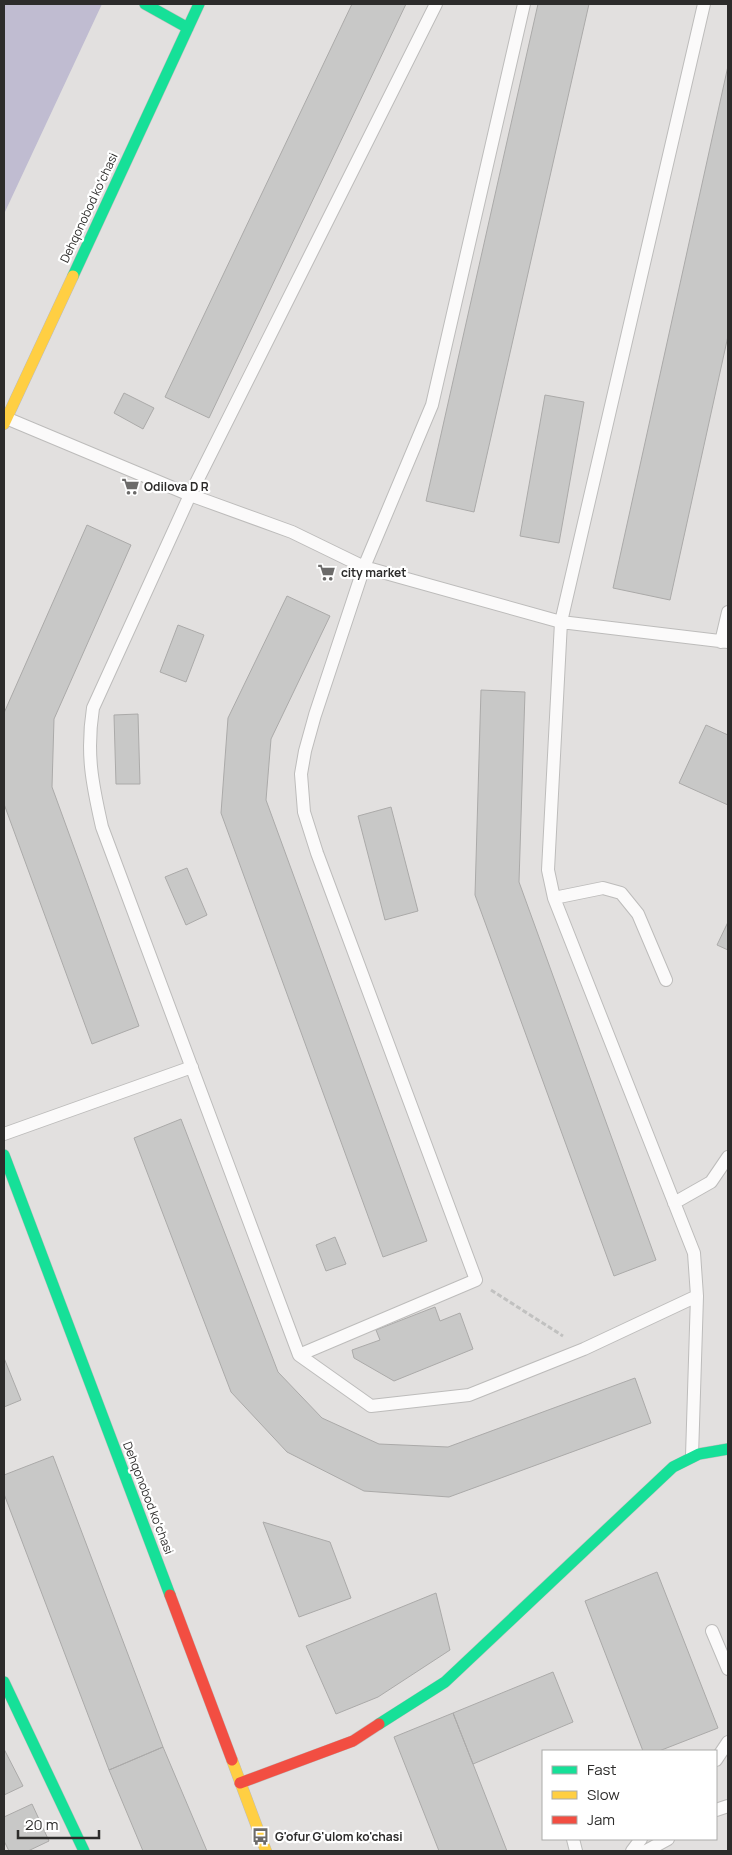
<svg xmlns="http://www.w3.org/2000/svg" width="732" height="1855" font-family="Manrope,sans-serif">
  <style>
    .forest { fill: #c0bcd1 }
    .building { fill: #c8c8c7; stroke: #abaaa9 }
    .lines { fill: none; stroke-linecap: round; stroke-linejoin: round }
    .lane-casing { stroke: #bdbcbb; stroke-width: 14 }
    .fast-casing { stroke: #bdbcbb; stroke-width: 12 }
    .slow-casing { stroke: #bdbcbb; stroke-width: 12 }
    .jam-casing { stroke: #bdbcbb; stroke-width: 12 }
    .path { stroke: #c1c1c0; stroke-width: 3; stroke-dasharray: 5 2.5; stroke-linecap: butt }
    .lane { stroke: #fbfafa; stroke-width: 12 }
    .fast { stroke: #16e098; stroke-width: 11 }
    .slow { stroke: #ffcf43; stroke-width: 11 }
    .jam { stroke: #f24e42; stroke-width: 11 }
    .labels { text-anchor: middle; stroke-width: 4.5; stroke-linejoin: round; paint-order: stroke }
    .street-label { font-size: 12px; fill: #2d2c2b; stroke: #fff }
    .poi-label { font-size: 12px; font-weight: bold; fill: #2d2c2b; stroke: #fff; text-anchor: start }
  </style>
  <rect width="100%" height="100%" fill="#e2e0df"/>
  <path class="forest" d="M4 4H102L4 214Z"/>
  <path class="building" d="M352 4H406L209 418 165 397Z
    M538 4H589L474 512 426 501Z
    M728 66V336L670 600 613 588Z
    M124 393 154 408 143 429 114 413Z
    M545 395 584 402 559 543 520 536Z
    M87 525 131 545 54 719 52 787 139 1026 92 1044 4 804V713Z
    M287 596 330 616 271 739 266 800 427 1241 383 1257 221 813 228 718Z
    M178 625 204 635 186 682 160 672Z
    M481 690 525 692 519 882 656 1260 614 1276 475 895Z
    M138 714 140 784H116L114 715Z
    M706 725 728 735V805L679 783Z
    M391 807 418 911 385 920 358 816Z
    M187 868 207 915 186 925 165 877Z
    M728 922V950L717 945Z
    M181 1119 278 1372 322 1418 379 1444 448 1447 635 1378 651 1423 449 1497 364 1491 287 1452 231 1392 134 1138Z
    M335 1237 346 1264 326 1271 316 1245Z
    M435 1307 440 1321 460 1313 473 1349 394 1381 354 1358 352 1350 380 1340 376 1330Z
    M4 1358 21 1400 4 1407Z
    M53 1456 163 1747 109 1770 4 1494V1475Z
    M263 1522 330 1542 351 1598 299 1617Z
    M657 1572 718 1728 659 1751H643L585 1601Z
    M436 1593 450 1650 378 1697 336 1714 306 1646Z
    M553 1672 573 1722 473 1764 453 1713Z
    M453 1713 473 1764 507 1851H439L394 1737Z
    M163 1747 207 1851H143L109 1770Z
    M4 1749 23 1786 4 1795Z
    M32 1804 49 1841 28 1851H9L4 1841V1817Z"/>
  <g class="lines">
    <defs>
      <path id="lane" d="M436 4 190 495 93 708C86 753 92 783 102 827L299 1355 371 1406 469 1395 584 1349 697 1296
        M6 418 190 495 292 532 364 567 561 622 728 642
        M721 642 728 612
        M554 898 603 888 621 893 638 914 666 980
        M4 1134 192 1067
        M674 1203 711 1182 728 1157
        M299 1355 476 1280 317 853 304 812 301 774 305 751 315 715 364 567 432 405 524 4
        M692 1456 697 1296 694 1253 554 898 548 870 561 622 704 4
        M712 1631 728 1669
        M716 1760 728 1742
        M716 1810 728 1806
        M573 1839 576 1851
        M632 1851 641 1839
        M646 1851 668 1839"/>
      <path id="fast" d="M145 4 188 28
        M73 276 199 4
        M4 1155 170 1595
        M4 1682 84 1851
        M379 1724 445 1682 673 1467 699 1454 728 1449"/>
      <path id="slow" d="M4 424 73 276
        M232 1760 266 1851"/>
      <path id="jam" d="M170 1595 232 1760
        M240 1783 353 1741 379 1724"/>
    </defs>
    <use href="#lane" class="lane-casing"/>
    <use href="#fast" class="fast-casing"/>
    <use href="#slow" class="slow-casing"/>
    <use href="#jam" class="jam-casing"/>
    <path class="path" d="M491 1290 563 1336"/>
    <use href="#lane" class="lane"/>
    <use href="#fast" class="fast"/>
    <use href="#slow" class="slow"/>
    <use href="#jam" class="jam"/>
  </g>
  <defs>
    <symbol id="supermarket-bare" viewBox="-9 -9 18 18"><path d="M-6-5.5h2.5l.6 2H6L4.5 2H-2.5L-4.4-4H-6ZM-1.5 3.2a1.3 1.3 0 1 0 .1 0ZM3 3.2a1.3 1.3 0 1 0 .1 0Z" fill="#6c6b6a" stroke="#fff" stroke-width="2.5" paint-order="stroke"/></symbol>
    <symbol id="bus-bare" viewBox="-9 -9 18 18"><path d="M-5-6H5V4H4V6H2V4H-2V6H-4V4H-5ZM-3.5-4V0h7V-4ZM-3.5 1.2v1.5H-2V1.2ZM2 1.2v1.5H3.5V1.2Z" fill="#6c6b6a" stroke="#fff" stroke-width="2.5" paint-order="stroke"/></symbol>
  </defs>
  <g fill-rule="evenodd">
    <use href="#supermarket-bare" x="118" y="474" width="25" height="25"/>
    <use href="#supermarket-bare" x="314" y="560" width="25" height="25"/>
    <use href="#bus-bare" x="248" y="1824" width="25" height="25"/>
  </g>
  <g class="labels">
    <g class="street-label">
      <text transform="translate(89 208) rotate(-65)" y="4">Dehqonobod koʻchasi</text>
      <text transform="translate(148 1498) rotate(69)" y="4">Dehqonobod koʻchasi</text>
    </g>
    <g class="poi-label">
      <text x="144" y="491">Odilova D R</text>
      <text x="341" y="577">city market</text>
      <text x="275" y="1841">G'ofur G'ulom ko'chasi</text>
    </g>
  </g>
  <rect width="732" height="1855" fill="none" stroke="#2d2c2b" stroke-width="10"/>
  <rect x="542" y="1750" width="175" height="90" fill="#ffffff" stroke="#ababaa"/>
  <rect x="552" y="1766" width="25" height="8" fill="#16e098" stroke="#ababaa"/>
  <text x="587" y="1775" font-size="15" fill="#2d2c2b">Fast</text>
  <rect x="552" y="1791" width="25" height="8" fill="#ffcf43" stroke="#ababaa"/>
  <text x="587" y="1800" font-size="15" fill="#2d2c2b">Slow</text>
  <rect x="552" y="1816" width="25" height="8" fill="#f24e42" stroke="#ababaa"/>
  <text x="587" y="1825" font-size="15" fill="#2d2c2b">Jam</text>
  <path d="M18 1830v8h81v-8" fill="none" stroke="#2d2c2b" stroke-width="2.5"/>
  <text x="25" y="1830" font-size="15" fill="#2d2c2b" stroke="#ffffff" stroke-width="4" paint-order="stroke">20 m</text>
</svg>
